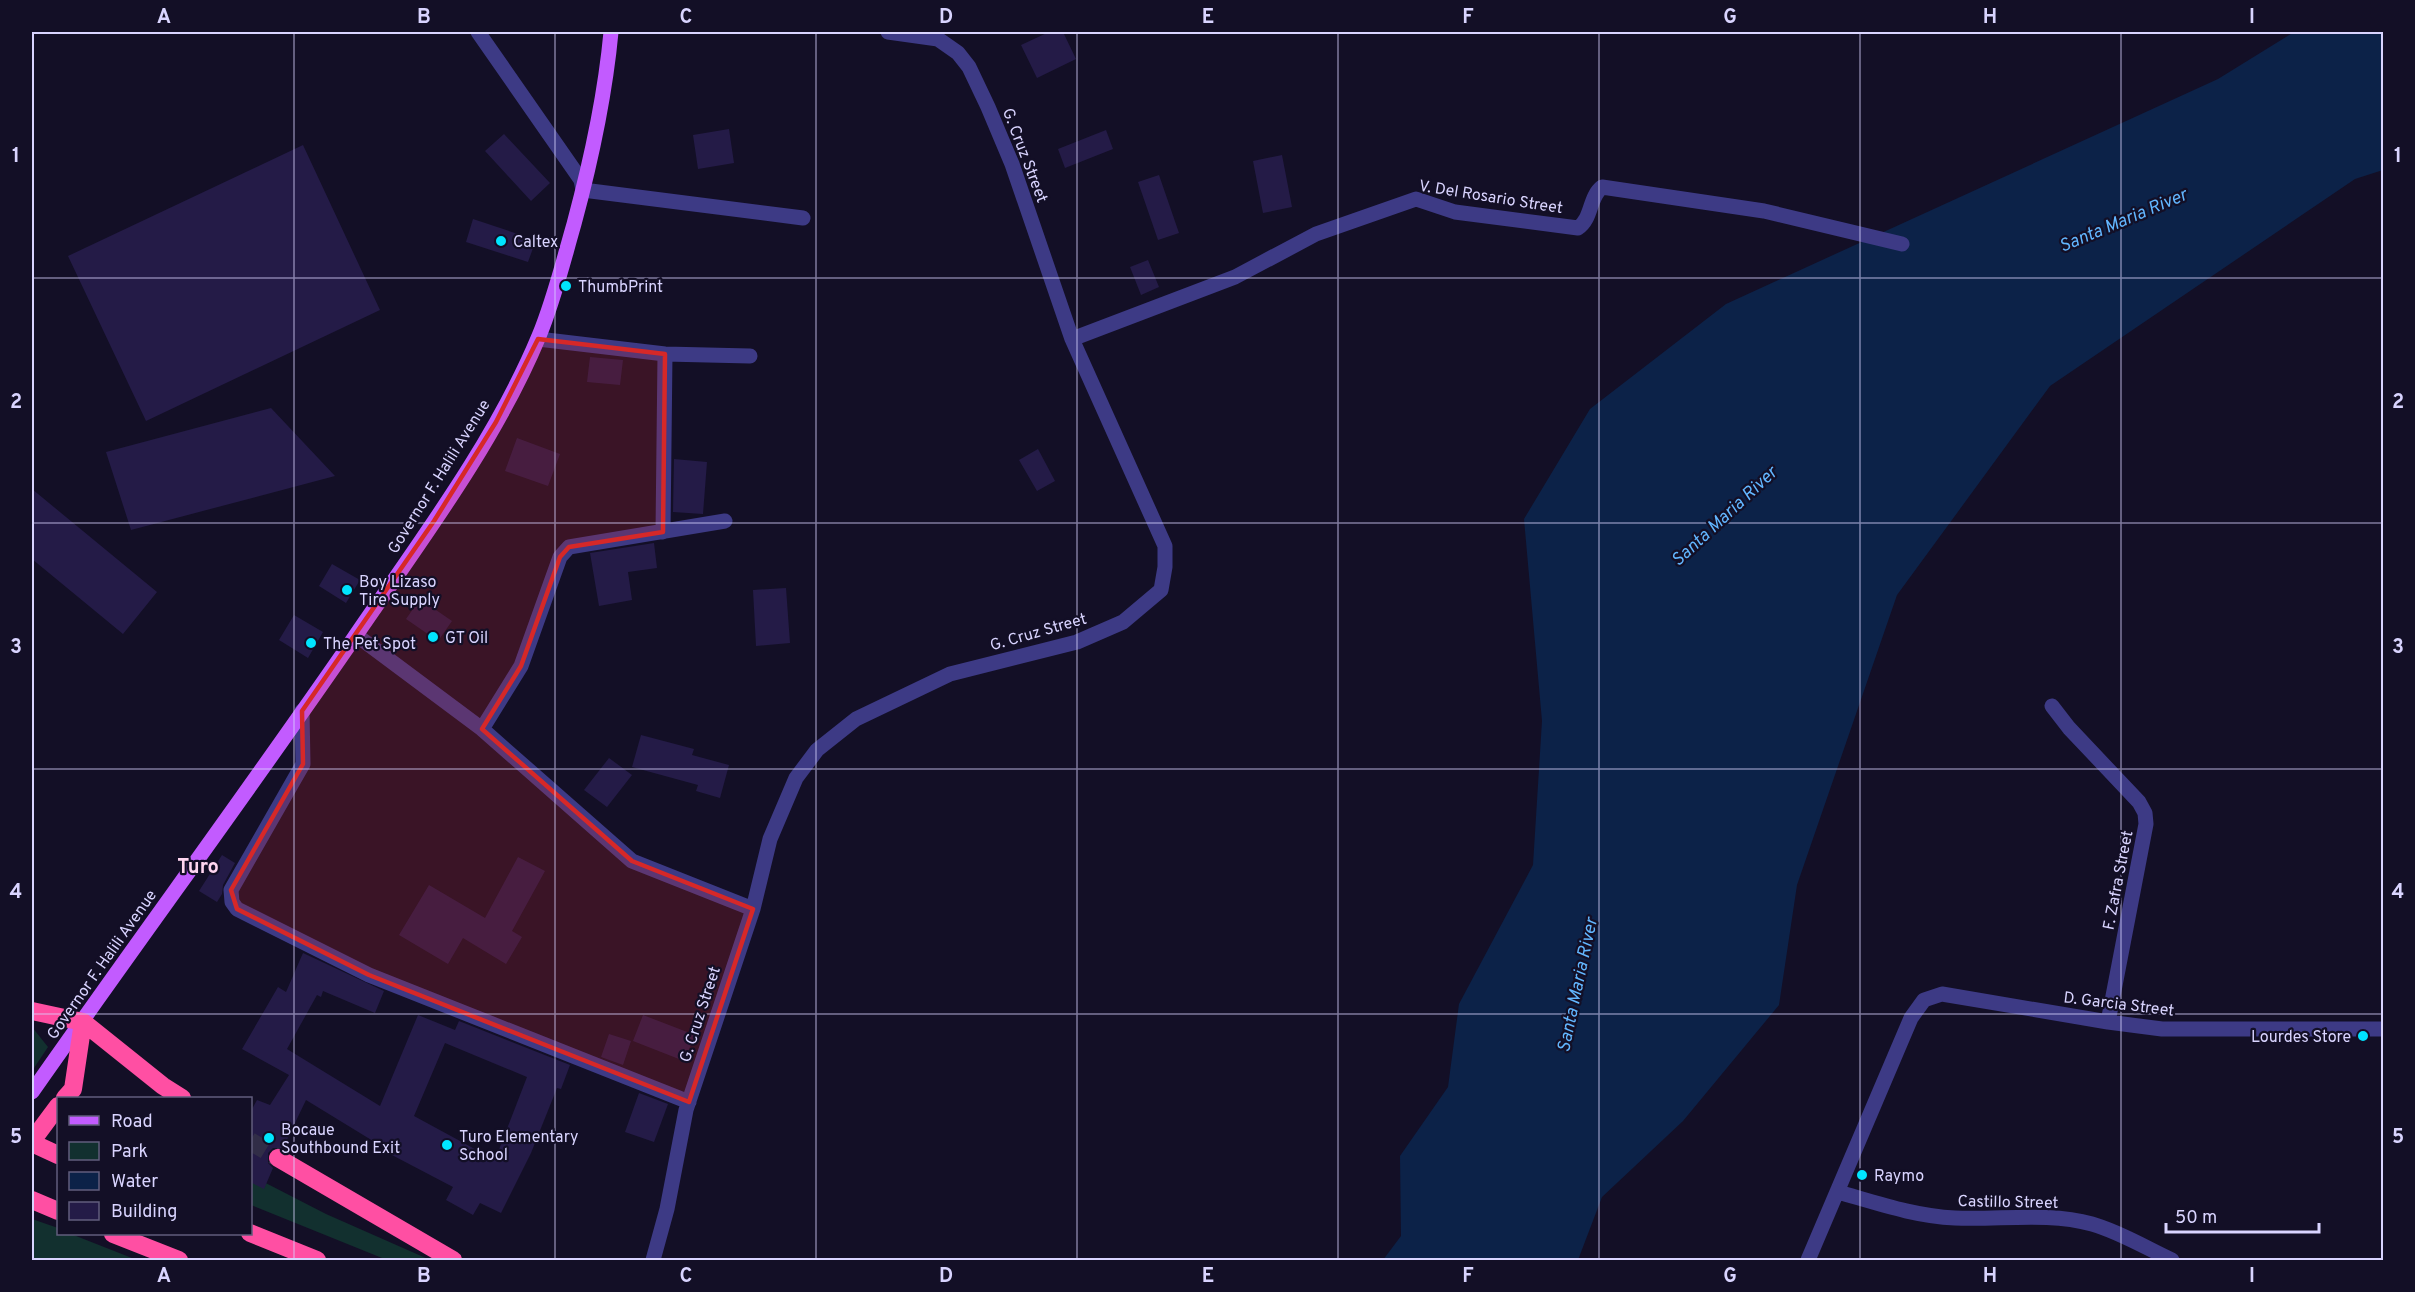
<svg xmlns="http://www.w3.org/2000/svg" width="2415" height="1292" font-family="Overpass,sans-serif">
  <style>
    .green { fill: #12302f }
    .water { fill: #0c2248 }
    .building { fill: #241b47; fill-rule: evenodd }
    .lines { fill: none; stroke-linecap: round; stroke-linejoin: round }
    .highway-tunnel { stroke: #312d47; stroke-width: 18; stroke-dasharray: 18 9; stroke-linecap: butt }
    .street { stroke: #3d3a85; stroke-width: 15 }
    .primary { stroke: #c25bff; stroke-width: 15 }
    .highway { stroke: #ff4fa3; stroke-width: 18 }
    .marked { fill: #d62828; fill-opacity: 0.2; stroke: #d62828; stroke-width: 4.5; stroke-linejoin: round }
    .grid { fill: none; stroke: #d9d4ff; stroke-width: 1.5; stroke-opacity: 0.55 }
    .poi-dot { fill: #00e5ff; stroke: #130f26; stroke-width: 2 }
    .labels { text-anchor: middle; stroke-width: 4.5; stroke-linejoin: round; paint-order: stroke }
    .street-label { font-size: 16px; fill: #d9d4ff; stroke: #130f26 }
    .poi-label { font-size: 16px; fill: #d9d4ff; stroke: #130f26; text-anchor: start }
    .water-label { font-size: 18px; font-style: italic; fill: #62b6ff; stroke: #130f26 }
    .quarter-label { font-size: 20px; font-weight: bold; fill: #ffd6f0; stroke: #130f26 }
    .neatline { fill: none; stroke: #d9d4ff; stroke-width: 2 }
    .grid-label { font-size: 20px; text-anchor: middle; font-weight: bold; fill: #d9d4ff }
  </style>
  <rect width="100%" height="100%" fill="#130f26"/>
  <path class="green" d="M32 1027 48 1047 32 1071Z
    M250 1175 326 1214 428 1259 427 1260H387L251 1205Z
    M32 1219 58 1228V1234H71L137 1260H32Z"/>
  <path class="water" d="M2294 32H2383V170L2355 179 2050 386 1897 595 1797 885 1779 1005 1683 1121 1602 1197 1578 1260H1383L1401 1236 1400 1156 1448 1087 1459 1004 1533 865 1542 721 1524 519 1590 409 1726 304 2218 79Z"/>
  <path class="building" d="M1049 32H1063L1076 59 1037 78 1021 45Z
    M729 129 734 163 698 169 693 135Z
    M1106 130 1113 149 1065 168 1058 149Z
    M504 134 550 183 531 201 485 151Z
    M303 145 380 310 146 421 68 256Z
    M1282 155 1292 207 1263 213 1253 161Z
    M1159 175 1179 233 1158 240 1138 182Z
    M473 219 536 240 528 262 466 242Z
    M1148 260 1159 287 1141 295 1130 267Z
    M590 357 623 360 620 385 587 382Z
    M271 408 335 476 131 530 106 452Z
    M517 438 560 454 548 486 505 471Z
    M1038 449 1055 481 1037 491 1019 460Z
    M674 459 707 462 703 514 673 512Z
    M32 489 157 592 123 634 32 559Z
    M654 543 657 568 628 572 632 600 599 606 590 553Z
    M332 564 360 580 346 603 319 586Z
    M786 588 790 643 756 646 753 590Z
    M420 599 452 621 438 641 406 619Z
    M294 615 323 632 308 658 279 640Z
    M641 735 694 749 692 755 729 765 720 798 696 791 698 785 632 767Z
    M609 758 632 775 607 807 584 790Z
    M222 855 235 863 223 885 222 894 217 902 199 891Z
    M518 857 545 871 512 931 522 937 506 964 463 938 448 964 399 935 429 885 485 918Z
    M303 953 384 991 375 1013 323 991 321 997 317 995 287 1049 380 1106 418 1015 455 1030 459 1021 570 1065 561 1089 557 1088 531 1153 501 1213 480 1203 473 1215 446 1200 453 1187 390 1154 391 1152 306 1100 283 1148H273L268 1153V1163L273 1168 264 1189 250 1182V1113L257 1100 270 1105 289 1075 242 1049 278 987 286 992ZM445 1043 527 1077 495 1160 414 1116Z
    M643 1015 695 1035 684 1061 633 1041Z
    M609 1034 631 1041 623 1065 601 1057Z
    M639 1093 668 1104 654 1142 625 1132Z"/>
  <g class="lines">
    <path class="highway-tunnel" d="M250 1141 278 1158"/>
    <path class="street" d="M478 32 581 180 583 190 803 218
      M538 339 665 354 750 356
      M1072 339 1235 277 1316 234 1416 199 1455 212 1578 228C1592 219 1589 197 1602 187L1764 211 1902 244
      M663 532 665 354
      M356 635 482 729 632 861 753 909
      M2052 706 2069 728 2139 802 2145 813 2146 824 2108 1022
      M302 711 303 764 231 890 232 902 237 909 369 975 689 1102
      M482 729 521 666 560 557 569 547 725 521
      M1838 1192C1877 1203 1914 1216 1955 1218 2000 1220 2048 1212 2092 1224 2120 1232 2146 1248 2172 1260
      M653 1260 667 1209 686 1110 753 909 770 839 796 778 817 750 856 719 950 674 1077 642 1123 622 1161 590 1165 567V546L1072 339 1012 164 988 107 969 67 958 53 938 39 888 32
      M1808 1260 1911 1018 1924 1000 1942 994 2108 1022 2162 1029H2384"/>
    <path class="primary" d="M32 1092C139 939 250 789 356 635 421 540 495 442 539 336 554 300 563 262 574 224 591 161 605 97 611 32"/>
    <path class="highway" d="M32 1011 83 1022 163 1086 182 1098
      M65 1098 73 1089 83 1022
      M32 1141 58 1106
      M32 1143 58 1155
      M278 1158 453 1260
      M32 1200 58 1211
      M250 1233 317 1260
      M113 1234 179 1260"/>
  </g>
  <path class="marked" d="M538 339 665 354 663 532 569 547 560 557 521 666 482 729 632 861 753 909 689 1102 369 975 237 909 231 890 303 764 302 711 434 521 496 422Z"/>
  <path class="grid" d="M294 32V1260M555 32V1260M816 32V1260M1077 32V1260M1338 32V1260M1599 32V1260M1860 32V1260M2121 32V1260M32 278H2384M32 523H2384M32 769H2384M32 1014H2384"/>
  <g class="poi-dot">
    <circle cx="501" cy="241" r="6"/>
    <circle cx="566" cy="286" r="6"/>
    <circle cx="347" cy="590" r="6"/>
    <circle cx="433" cy="637" r="6"/>
    <circle cx="311" cy="643" r="6"/>
    <circle cx="2363" cy="1036" r="6"/>
    <circle cx="269" cy="1138" r="6"/>
    <circle cx="447" cy="1145" r="6"/>
    <circle cx="1862" cy="1175" r="6"/>
  </g>
  <g class="labels">
    <g class="street-label">
      <text transform="translate(1026 155) rotate(69)" y="6">G. Cruz Street</text>
      <text transform="translate(1491 196) rotate(9)" y="6">V. Del Rosario Street</text>
      <text transform="translate(438 476) rotate(-58)" y="6">Governor F. Halili Avenue</text>
      <text transform="translate(1038 631) rotate(-16)" y="6">G. Cruz Street</text>
      <text transform="translate(2117 880) rotate(-79)" y="6">F. Zafra Street</text>
      <text transform="translate(101 964) rotate(-55)" y="6">Governor F. Halili Avenue</text>
      <text transform="translate(2119 1003) rotate(7)" y="6">D. Garcia Street</text>
      <text transform="translate(699 1014) rotate(-72)" y="6">G. Cruz Street</text>
      <text transform="translate(2008 1201) rotate(1)" y="6">Castillo Street</text>
    </g>
    <g class="poi-label">
      <text x="513" y="247">Caltex</text>
      <text x="578" y="292">ThumbPrint</text>
      <text x="359" y="587">Boy Lizaso<tspan x="359" dy="18">Tire Supply</tspan></text>
      <text x="445" y="643">GT Oil</text>
      <text x="323" y="649">The Pet Spot</text>
      <text x="2351" y="1042" text-anchor="end">Lourdes Store</text>
      <text x="281" y="1135">Bocaue<tspan x="281" dy="18">Southbound Exit</tspan></text>
      <text x="459" y="1142">Turo Elementary<tspan x="459" dy="18">School</tspan></text>
      <text x="1874" y="1181">Raymo</text>
    </g>
    <g class="water-label">
      <text transform="translate(2123 220) rotate(-23)" y="6">Santa Maria River</text>
      <text transform="translate(1724 516) rotate(-43)" y="6">Santa Maria River</text>
      <text transform="translate(1577 985) rotate(-78)" y="6">Santa Maria River</text>
    </g>
    <g class="quarter-label">
      <text x="198" y="873">Turo</text>
    </g>
  </g>
  <rect width="2415" height="1292" fill="none" stroke="#130f26" stroke-width="66"/>
  <rect x="57" y="1097" width="195" height="138" fill="#130f26" stroke="#625e7d" stroke-width="1.5"/>
  <rect x="69" y="1116" width="30" height="9" fill="#c25bff" stroke="#625e7d" stroke-width="1.5"/>
  <text x="111" y="1127" font-size="18" fill="#d9d4ff">Road</text>
  <rect x="69" y="1142" width="30" height="18" fill="#12302f" stroke="#625e7d" stroke-width="1.5"/>
  <text x="111" y="1157" font-size="18" fill="#d9d4ff">Park</text>
  <rect x="69" y="1172" width="30" height="18" fill="#0c2248" stroke="#625e7d" stroke-width="1.5"/>
  <text x="111" y="1187" font-size="18" fill="#d9d4ff">Water</text>
  <rect x="69" y="1202" width="30" height="18" fill="#241b47" stroke="#625e7d" stroke-width="1.5"/>
  <text x="111" y="1217" font-size="18" fill="#d9d4ff">Building</text>
  <path d="M2166 1223v9h153v-9" fill="none" stroke="#d9d4ff" stroke-width="3"/>
  <text x="2175" y="1223" font-size="18" fill="#d9d4ff" stroke="#130f26" stroke-width="4.5" paint-order="stroke">50 m</text>
  <rect x="33" y="33" width="2349" height="1226" class="neatline"/>
  <g class="grid-label">
    <text x="164" y="23">A</text>
    <text x="424" y="23">B</text>
    <text x="686" y="23">C</text>
    <text x="946" y="23">D</text>
    <text x="1208" y="23">E</text>
    <text x="1468" y="23">F</text>
    <text x="1730" y="23">G</text>
    <text x="1990" y="23">H</text>
    <text x="2252" y="23">I</text>
    <text x="16" y="162">1</text>
    <text x="2398" y="162">1</text>
    <text x="16" y="408">2</text>
    <text x="2398" y="408">2</text>
    <text x="16" y="653">3</text>
    <text x="2398" y="653">3</text>
    <text x="16" y="898">4</text>
    <text x="2398" y="898">4</text>
    <text x="16" y="1143">5</text>
    <text x="2398" y="1143">5</text>
    <text x="164" y="1282">A</text>
    <text x="424" y="1282">B</text>
    <text x="686" y="1282">C</text>
    <text x="946" y="1282">D</text>
    <text x="1208" y="1282">E</text>
    <text x="1468" y="1282">F</text>
    <text x="1730" y="1282">G</text>
    <text x="1990" y="1282">H</text>
    <text x="2252" y="1282">I</text>
  </g>
</svg>
